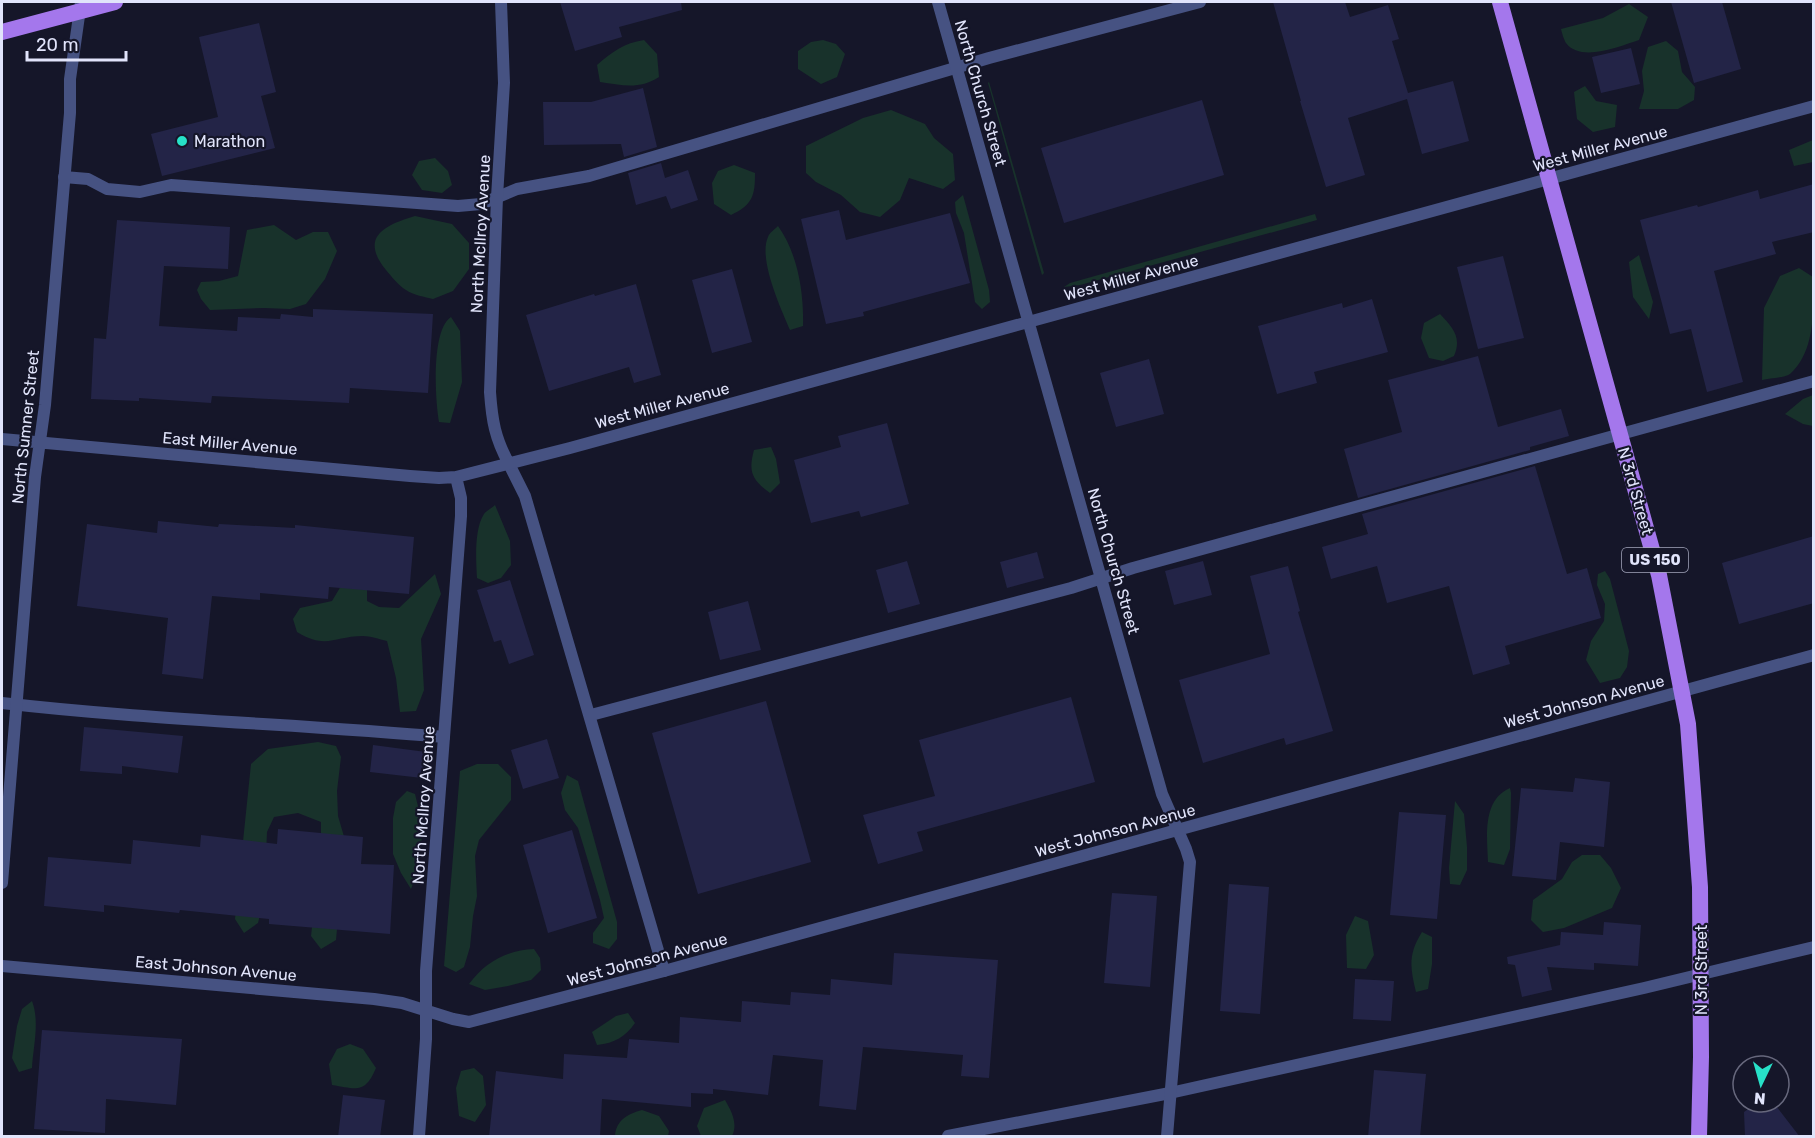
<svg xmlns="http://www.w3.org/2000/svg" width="1815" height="1138" font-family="Rubik,sans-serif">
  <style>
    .green { fill: #18322b }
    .building { fill: #232447 }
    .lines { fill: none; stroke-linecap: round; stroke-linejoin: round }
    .service { stroke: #465282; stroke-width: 12 }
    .minor { stroke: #465282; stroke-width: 12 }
    .primary { stroke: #a477ec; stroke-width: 16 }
    .poi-dot { fill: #27e1c8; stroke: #151629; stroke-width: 2 }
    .labels { text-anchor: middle; stroke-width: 4.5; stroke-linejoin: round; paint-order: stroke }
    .shield { fill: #151629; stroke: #a4a6bc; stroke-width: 1.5 }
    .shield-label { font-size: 15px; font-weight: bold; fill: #e1e4fb }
    .street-label { font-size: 16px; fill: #e1e4fb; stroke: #151629 }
    .poi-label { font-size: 16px; fill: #e1e4fb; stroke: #151629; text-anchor: start }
  </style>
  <rect width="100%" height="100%" fill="#151629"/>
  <path class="green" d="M1629 4 1648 17 1639 40C1620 46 1581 63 1566 43 1564 40 1562 33 1561 29L1603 18Z
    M644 40 657 54 659 77C639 90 622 85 600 82L597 65C612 52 624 43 644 40Z
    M823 40 836 44 845 54 837 77 821 84 798 69V51L811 42Z
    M1666 41 1678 51 1682 72 1695 87 1694 100 1678 109H1639L1644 91 1642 71 1648 47Z
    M989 82 1044 273 1042 275 988 83Z
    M1585 86 1596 101 1617 105 1615 127 1593 132 1577 119 1574 92Z
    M891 110 925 124 934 138 953 154 955 180 943 189 909 178 900 200 880 217 860 212 841 195 816 182 806 173V146L863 118Z
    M1813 140V162L1794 166 1789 150Z
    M435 158 448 171 452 185 442 193 422 190 412 175 419 161Z
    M734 165 755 173C755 195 753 205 731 215L714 204 712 183 718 171Z
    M963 195 989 290 990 302 982 309 975 302 964 233 956 213 955 202Z
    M1315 214 1317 220 1080 285 1064 287 1070 283Z
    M415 216 452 224 469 243V269L453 291 433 299C425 297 413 295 406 290 399 286 391 276 386 270 359 237 385 225 415 216Z
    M274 225 296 240 313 232H328L337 251 325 279 306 304 290 309 264 308 210 310 201 299 197 290 201 282 219 281 238 276 247 230Z
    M778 226C798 254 804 293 803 326L790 330C781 309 758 259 768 237 769 233 775 229 778 226Z
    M1639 255 1653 302 1649 319 1633 297 1629 262Z
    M1799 268 1813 277C1814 311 1815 352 1790 374 1784 378 1770 378 1762 380L1764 308 1780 276Z
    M1440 314C1453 328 1462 337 1454 356L1443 361 1429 358 1421 338 1424 323Z
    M451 317 460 331 462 382 450 423 439 422C435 399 431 330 451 317Z
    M1813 395V426L1803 424 1785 414 1803 399Z
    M771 447 776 459 780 483 770 493C752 480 748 472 754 450Z
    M495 505 510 541 511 565 501 578 488 583 477 578C476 561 474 529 484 514 486 511 492 508 495 505Z
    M1605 571 1610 579 1629 651 1627 667 1620 678 1600 683 1586 660 1591 641 1604 621 1605 604 1597 585 1598 574Z
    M435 574 441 594 421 639 424 690 416 711 400 712 396 678 387 641C379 639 370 636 363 636 334 636 327 650 297 632L293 619 300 608 332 601 341 586 367 581V601L379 607 399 608Z
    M318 742 336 746 341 757 337 791 338 816 345 840 336 940 321 949 311 936 321 848V822L298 813 274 817 267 832 264 898 258 923 244 933 235 919 251 764 268 749Z
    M477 764H498L511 777V800L479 840 475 856 477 896 473 916 470 947 464 967 456 972 444 966 460 771Z
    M567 775 578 781 617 922V939L609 949 593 943V933L604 918 600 900 578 828 565 810 561 793Z
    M1510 788 1511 793 1510 849 1504 865 1488 862C1487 837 1482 800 1510 788Z
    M407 791 415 794C424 827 425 856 411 889L401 873 393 854V818L396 802Z
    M1455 801 1464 814 1467 847V870L1460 885 1450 884 1449 868Z
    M1582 855H1600L1611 868 1621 888 1612 908 1564 928 1543 932 1531 920 1533 900 1562 879 1572 862Z
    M1355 916 1368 921 1374 955 1366 969 1347 968 1346 935Z
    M1422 932 1432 937V964L1428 989 1416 992C1410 968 1408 954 1422 932Z
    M534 949 540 958 541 970 531 980 508 986 485 990 469 984C485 962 507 950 534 949Z
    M32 1001C40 1022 33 1047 32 1068L19 1072 12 1058 17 1026 22 1009Z
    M628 1013 635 1023C625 1037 615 1043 597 1045L592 1032 616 1016Z
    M350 1044 363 1049 376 1068C365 1094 357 1089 332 1085L329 1064 337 1049Z
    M474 1068 483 1076 486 1105 475 1122 459 1116 456 1088 461 1071Z
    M725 1100C732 1112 738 1124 732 1136H701L697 1126 704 1108Z
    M642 1110 659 1116 669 1131 668 1136H615C616 1120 628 1114 642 1110Z"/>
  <path class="building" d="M560 2H681L682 10 619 27 622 37 575 51Z
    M1273 2H1345L1350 17 1388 5 1399 39 1392 41 1408 93 1453 81 1469 141 1422 154 1407 99 1348 118 1365 175 1326 187 1300 101H1301Z
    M1671 2H1722L1741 69 1694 83Z
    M259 23 276 92 261 96 275 148 162 176 151 134 218 117 199 37Z
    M1631 48 1640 84 1601 93 1592 57Z
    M643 88 657 147 624 157 621 144 544 145 543 102H591Z
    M1202 100 1224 175 1064 223 1041 148Z
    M661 163 665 178 688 170 698 200 671 209 666 196 636 205 628 173Z
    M1814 184V232L1772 242 1776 254 1714 271 1743 382 1707 392 1691 329 1670 334 1640 220 1697 205 1698 207 1758 190 1760 199Z
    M839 210 846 240 950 213 970 283 863 312 864 316 826 324 801 219Z
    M117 220 230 227 228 269 164 266 159 326 237 331 238 317 280 319 281 314 313 317V309L433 314 428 393 350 388 349 403 212 396 211 403 139 398V401L91 399 94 338 106 339Z
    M1503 256 1524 338 1478 349 1457 267Z
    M732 269 752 342 712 353 692 280Z
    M636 284 661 375 634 383 629 367 549 391 526 315 594 294 595 296Z
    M1372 299 1388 352 1314 372 1317 383 1277 394 1258 326 1342 303 1343 308Z
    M1478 356 1498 427 1561 409 1569 436 1530 447V450L1358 498 1344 449 1402 432 1388 380Z
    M1149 359 1164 414 1116 427 1100 373Z
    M887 423 909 504 861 517 859 511 811 523 794 460 841 447 838 436Z
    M1535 466 1567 574 1587 568 1601 618 1505 646 1510 664 1473 675 1449 586 1387 603 1377 566 1331 579 1322 547 1368 534 1362 514Z
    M158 521 218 527 219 524 295 528V525L414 537 409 594 329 587 328 599 260 593V600L212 596 203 679 162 674 168 618 77 606 87 524 157 533Z
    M1814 536V603L1739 624 1722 563Z
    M1037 552 1044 578 1007 588 1000 562Z
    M907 561 920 604 888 613 876 570Z
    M1203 561 1212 595 1174 605 1165 571Z
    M1288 566 1300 611 1298 612 1333 731 1286 745 1284 738 1203 763 1179 680 1270 654 1250 576Z
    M510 580 534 655 509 664 501 640 494 642 477 590Z
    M748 601 761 650 720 660 708 612Z
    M1071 697 1095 782 917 832 923 851 878 864 863 815 935 796 919 740Z
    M766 701 811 862 698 894 652 733Z
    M84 727 183 736 178 773 122 766V774L80 771Z
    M547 739 559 778 523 789 511 750Z
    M373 745 426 752 422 778 370 772Z
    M1575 778 1610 782 1604 847 1560 842 1556 880 1512 876 1521 788 1573 792Z
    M1399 812 1446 815 1437 919 1390 915Z
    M278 829 363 837 361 864 394 865 390 934 269 924V919L180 910 179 913 104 905V912L44 906 48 857 131 864 133 840 200 847 201 835 277 844Z
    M572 830 597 918 548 933 523 845Z
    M1229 884 1269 887 1260 1014 1220 1011Z
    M1112 893 1157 896 1150 987 1104 983Z
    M1604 922 1641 925 1638 966 1594 963V970L1547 967 1552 990 1522 997 1515 965 1508 964 1507 957 1560 945 1561 932 1603 935Z
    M894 953 998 960 989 1078 961 1076 963 1055 863 1047 856 1110 819 1106 823 1060 773 1055 768 1095 713 1089V1094L691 1093V1107L602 1099 600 1137H489L496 1071 563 1079 564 1054 627 1058 629 1039 679 1043 680 1017 741 1022 742 1001 790 1005 791 992 830 995 831 979 892 985Z
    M1355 979 1394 981 1391 1021 1353 1019Z
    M42 1030 182 1039 176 1105 106 1099 105 1133 34 1129Z
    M1374 1070 1426 1074 1420 1137H1368Z
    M343 1095 385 1100 380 1137H338Z
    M1758 1102H1773L1800 1137H1745L1744 1112Z"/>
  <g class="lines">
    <path class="service" d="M64 177 88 179 107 189 140 192 171 185 458 206 481 204 517 189 589 176 989 58 1200 2
      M509 464 525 496 664 971
      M2 703C149 720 297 724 444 737
      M591 715 1071 588 1133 568 1814 381
      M948 1136 1170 1093 1644 988 1814 947"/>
    <path class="minor" d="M501 2 504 83 497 197 490 392C492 421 495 438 509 464
      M938 2 1162 794 1186 849 1190 862 1167 1136
      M2 439 410 476 439 478 456 477 570 448 1814 106
      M2 883 35 477 45 405 70 113V79L81 2
      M2 966 374 999 402 1003 453 1019 469 1022 664 971 1814 655
      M419 1136 426 1039V971L461 516V498L456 477"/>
    <path class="primary" d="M1500 2 1659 575 1688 724 1700 887 1701 1057 1699 1136
      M2 32 115 2"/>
  </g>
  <circle class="poi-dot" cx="182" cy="141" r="6"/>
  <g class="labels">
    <rect class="shield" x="1622" y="548" width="66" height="24" rx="4.5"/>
    <g class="shield-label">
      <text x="1655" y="565">US 150</text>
    </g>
    <g class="street-label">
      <text transform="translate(981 93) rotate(74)" y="6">North Church Street</text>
      <text transform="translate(1600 148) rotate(-15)" y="6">West Miller Avenue</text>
      <text transform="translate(480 234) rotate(-87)" y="6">North McIlroy Avenue</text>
      <text transform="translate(1131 277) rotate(-15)" y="6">West Miller Avenue</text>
      <text transform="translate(662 405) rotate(-15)" y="6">West Miller Avenue</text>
      <text transform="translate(25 427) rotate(-84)" y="6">North Sumner Street</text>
      <text transform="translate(230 443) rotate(5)" y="6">East Miller Avenue</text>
      <text transform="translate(1636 491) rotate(74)" y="6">N 3rd Street</text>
      <text transform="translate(1114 561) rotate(74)" y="6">North Church Street</text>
      <text transform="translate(1584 701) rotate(-15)" y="6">West Johnson Avenue</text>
      <text transform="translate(423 805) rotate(-86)" y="6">North McIlroy Avenue</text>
      <text transform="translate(1115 830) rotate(-15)" y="6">West Johnson Avenue</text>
      <text transform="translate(647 959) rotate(-15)" y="6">West Johnson Avenue</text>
      <text transform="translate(216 968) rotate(5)" y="6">East Johnson Avenue</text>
      <text transform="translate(1701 970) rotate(-90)" y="6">N 3rd Street</text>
    </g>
    <g class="poi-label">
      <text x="194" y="147">Marathon</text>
    </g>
  </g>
  <rect width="1815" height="1138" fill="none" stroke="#e1e4fb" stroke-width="6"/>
  <g transform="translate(1761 1084) rotate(185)"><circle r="28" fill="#151629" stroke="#67687d" stroke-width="1.5"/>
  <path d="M0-4.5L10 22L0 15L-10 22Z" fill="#27e1c8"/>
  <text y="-9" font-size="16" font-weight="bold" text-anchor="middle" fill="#e1e4fb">N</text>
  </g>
  <path d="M27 51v9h99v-9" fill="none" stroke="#e1e4fb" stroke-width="3"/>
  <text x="36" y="51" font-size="18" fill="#e1e4fb" stroke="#151629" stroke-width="4.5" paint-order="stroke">20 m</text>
</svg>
